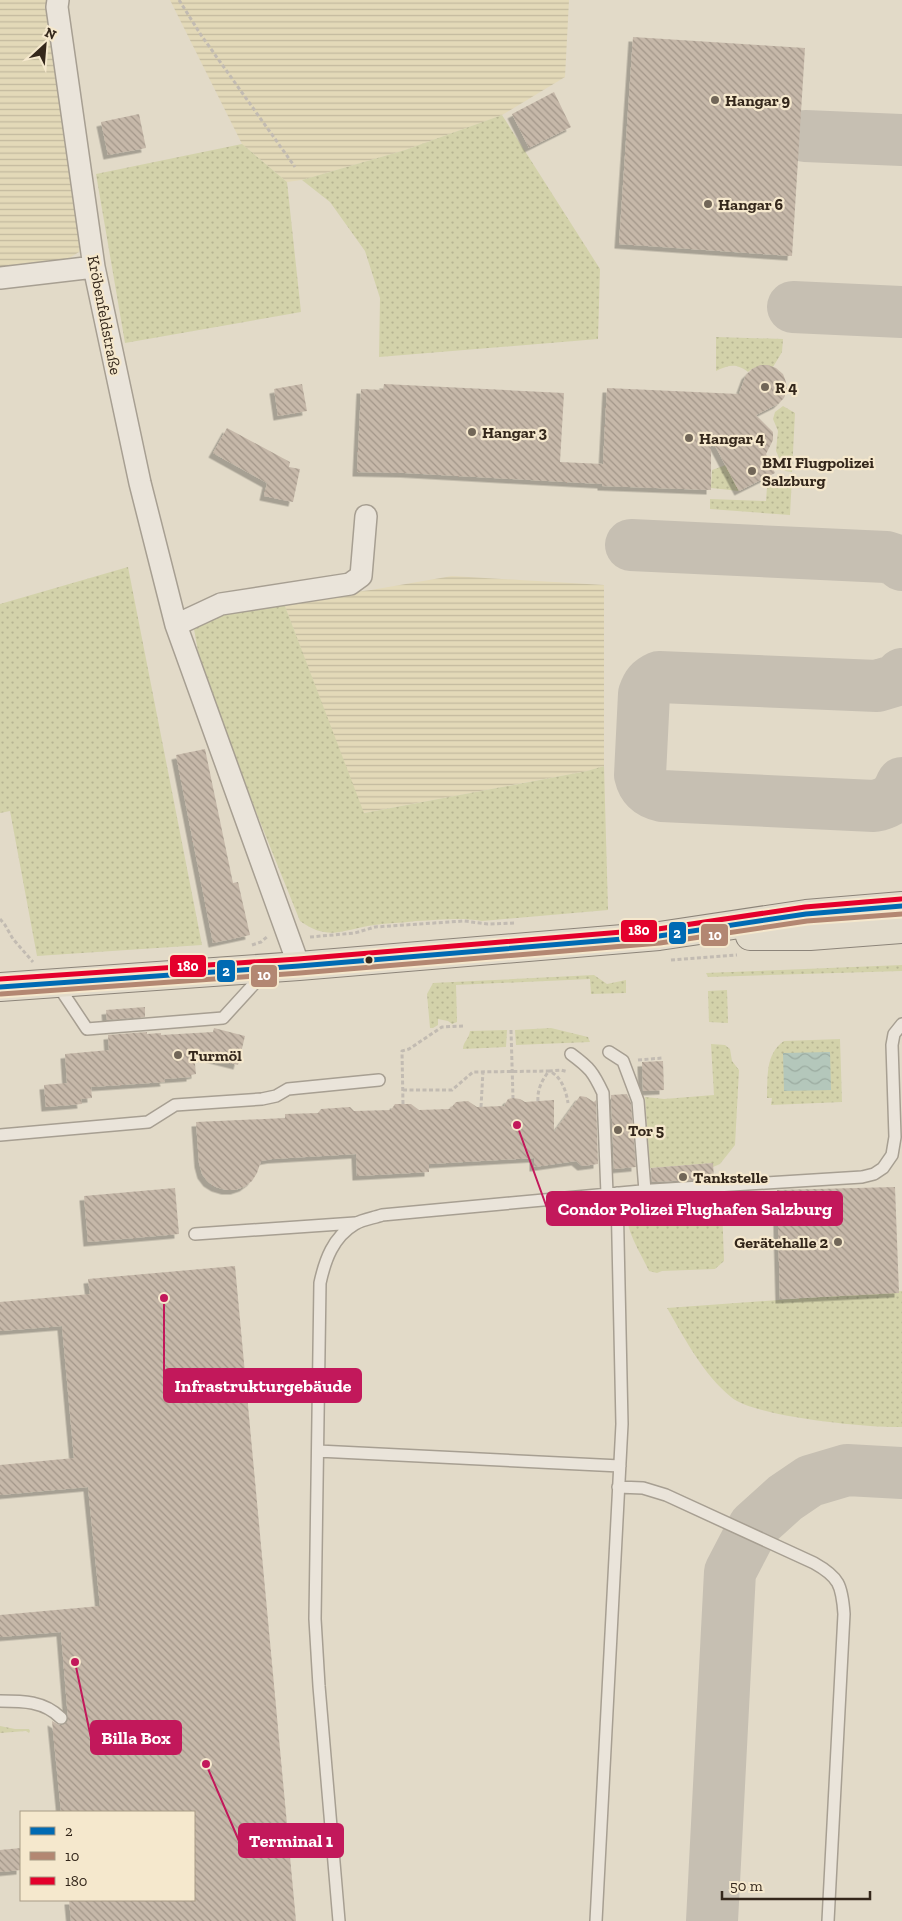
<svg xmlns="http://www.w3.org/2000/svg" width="902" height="1921" font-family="'Zilla Slab',serif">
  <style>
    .farmland { fill: url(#farmland-rules) }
    .grass { fill: url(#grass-dots) }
    .water { fill: url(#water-waves) }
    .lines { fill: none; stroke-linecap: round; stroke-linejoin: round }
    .taxiway { stroke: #c6bfb2; stroke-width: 52 }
    .building { fill: url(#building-back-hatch); filter: url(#shadow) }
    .service-casing { stroke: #a79f92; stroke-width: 14 }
    .minor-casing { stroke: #a79f92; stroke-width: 24 }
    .primary-casing { stroke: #8c8479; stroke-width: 30 }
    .path { stroke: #c2bbb2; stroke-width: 3; stroke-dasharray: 4 2.5; stroke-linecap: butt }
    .service { stroke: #eae4da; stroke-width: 11 }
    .minor { stroke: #eae4da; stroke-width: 21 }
    .primary { stroke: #e2dbcb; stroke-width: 28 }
    .bus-1-casing { stroke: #f5e8cd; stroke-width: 9 }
    .bus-2-casing { stroke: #f5e8cd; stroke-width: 9 }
    .bus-3-casing { stroke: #f5e8cd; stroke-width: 9 }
    .bus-1 { stroke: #006ab3; stroke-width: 5 }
    .bus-2 { stroke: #b38772; stroke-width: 5 }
    .bus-3 { stroke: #e4002b; stroke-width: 5 }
    .poi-dot { fill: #716658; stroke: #f5e8cd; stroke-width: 2 }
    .bus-dot { fill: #34271b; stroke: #f5e8cd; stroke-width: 2 }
    .labels { text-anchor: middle; stroke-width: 4.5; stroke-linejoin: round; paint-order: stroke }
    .poi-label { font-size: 16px; font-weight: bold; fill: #34271b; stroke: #f5e8cd; text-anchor: start }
    .street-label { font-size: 16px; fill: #34271b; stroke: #f5e8cd }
    .leader { fill: none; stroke: #c2185b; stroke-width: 2 }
    .callout-dot { fill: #c2185b; stroke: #f5e8cd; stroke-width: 2 }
    .callout { fill: #c2185b; stroke: #c2185b; stroke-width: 2 }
    .callout-label { font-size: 18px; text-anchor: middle; font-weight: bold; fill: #fff }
    .line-badge { stroke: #f5e8cd; stroke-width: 2 }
    .badge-label { font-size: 14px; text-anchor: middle; font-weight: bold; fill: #fff }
  </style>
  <defs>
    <pattern id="farmland-rules" width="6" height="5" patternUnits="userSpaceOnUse" patternTransform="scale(1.25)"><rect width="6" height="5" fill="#e3d9b8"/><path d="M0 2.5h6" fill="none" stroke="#c3ba9e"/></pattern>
    <pattern id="grass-dots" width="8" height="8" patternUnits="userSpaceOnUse" patternTransform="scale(1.25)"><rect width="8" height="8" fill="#d3d2aa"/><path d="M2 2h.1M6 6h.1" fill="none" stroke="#b6b492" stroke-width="1.8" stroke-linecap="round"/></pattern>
    <pattern id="water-waves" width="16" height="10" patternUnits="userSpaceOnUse" patternTransform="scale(1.25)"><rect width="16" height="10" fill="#b4c7bb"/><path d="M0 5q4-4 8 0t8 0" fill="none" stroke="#9baba0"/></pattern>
    <pattern id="building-back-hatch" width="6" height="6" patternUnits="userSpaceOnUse" patternTransform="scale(1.25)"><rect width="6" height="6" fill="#c6b8a9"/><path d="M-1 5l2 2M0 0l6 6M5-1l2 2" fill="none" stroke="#a29689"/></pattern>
    <filter id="shadow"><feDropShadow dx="-4.5" dy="4.5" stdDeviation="0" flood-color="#0004"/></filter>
  </defs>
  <rect width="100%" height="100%" fill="#e2dac8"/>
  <path class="farmland" d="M0 0H50L83 233 79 252 58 265 0 270Z
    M170 0H569L565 77 502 115 405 150 302 180 287 182 242 144Z
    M452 576 604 585V766L587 771 363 813 283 601 371 590Z"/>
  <path class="grass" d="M502 115 600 269 598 339 379 357 380 298 365 251 330 202 302 180 405 150Z
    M242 144 287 182 301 312 125 343 96 174Z
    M716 337 783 339 782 352 773 367C765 364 754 367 748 372 736 363 729 365 716 371Z
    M783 406 795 413 792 472 785 471 776 451 778 431 773 419 775 412Z
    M726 465 739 491 711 488 712 470Z
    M792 477 790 515 710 509V499L766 501 767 487 785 478Z
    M128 567 202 945 37 956 10 811 0 813V604Z
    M283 601 364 813 587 771 604 766 608 910 482 921C460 917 439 920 416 921 402 923 388 923 374 925 344 929 329 942 300 921L238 767 201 668 194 629 207 618Z
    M902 965V971L708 977 706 973Z
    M594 975 607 984 626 980V993L591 994 590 979 456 985 457 1022 452 1024 448 1021 438 1019V1025L433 1028H430L427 994 433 983Z
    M727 990 728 1023 709 1022 708 991Z
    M551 1028 588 1037 590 1042 516 1045 515 1030Z
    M507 1030 506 1047 463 1049C463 1042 469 1039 470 1031Z
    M840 1039 842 1102 771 1105 772 1098H767C768 1077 765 1054 784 1041Z
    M711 1044 725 1045 730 1049 732 1061 739 1070 735 1145 720 1164 713 1167V1163L650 1168 645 1097 664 1099 714 1095Z
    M685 1200 686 1208 722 1205 724 1261 715 1269 662 1271 657 1273 649 1271C643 1258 633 1242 629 1228 623 1201 669 1201 685 1200Z
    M902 1291V1427C869 1428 754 1417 731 1397 703 1374 685 1339 667 1308Z
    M0 1726 15 1729H29L30 1731 29 1733 26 1731 0 1733Z"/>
  <path class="water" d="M830 1052 831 1090 784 1091 783 1053Z"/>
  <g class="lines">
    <path class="taxiway" d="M805 136 902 140
      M793 307 902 312
      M631 545 886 557 896 560 902 565
      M902 674 897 680 877 686 659 677C650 681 647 685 644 694L640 775C643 788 649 793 662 796L874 806C890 803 896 797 902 783
      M712 1921 730 1572 754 1526 785 1498 810 1481 847 1470 902 1473"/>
  </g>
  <path class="building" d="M633 37 805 48 792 256 619 244Z
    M554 92 571 127 529 148 512 114Z
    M139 114 146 148 108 155 101 122Z
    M760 365H768L776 368 783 374 786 382 787 390 784 398 778 404 756 415 773 432V440L766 454 775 473 739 491 711 438V490L602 486V484L405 473 357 472 361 389 383 390 384 384 564 393 560 462 603 464 607 388 739 394 746 375 752 369Z
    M302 384 307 411 278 416 274 389Z
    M227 428 290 462 289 467 300 469 293 502 264 496 267 483 213 453Z
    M205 749 233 883 238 882 250 935 213 943 176 755Z
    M145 1007V1017L107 1020 106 1010Z
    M214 1028 245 1036 238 1065 194 1054 196 1074 191 1075V1077L164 1079 165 1082 91 1087 92 1098 81 1099 82 1104 46 1107 44 1085 67 1083 65 1054 109 1050 108 1035 147 1032V1034L161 1033V1035L213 1032Z
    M663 1061 664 1090 643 1091 642 1062Z
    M627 1094 631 1103 636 1167 614 1169 611 1095Z
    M580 1096 586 1097 594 1102 596 1100 598 1164 582 1166 576 1161 534 1167V1158L429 1164V1172L357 1176 356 1154 272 1159 261 1161 257 1173 252 1181 244 1187 235 1190H226L216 1187 208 1182 202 1174 199 1163 196 1122 285 1118V1114L318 1113 321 1109 350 1107 354 1111 391 1110 395 1104H411L419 1110 450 1109 456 1102 468 1101 477 1107 504 1106 508 1099 513 1098 520 1099 525 1102 554 1100V1132Z
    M713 1163 714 1179 652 1182 651 1168Z
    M895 1187 899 1293 780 1299 777 1190Z
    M175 1188 179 1234 88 1242 84 1196Z
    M235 1266 296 1921H71L69 1900H194V1812H61L52 1721 59 1725H63L68 1719 61 1632 0 1637V1615L100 1606 88 1487 0 1495V1465L74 1458 62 1326 0 1331V1302L90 1294 88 1279Z
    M21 1848V1870L0 1872V1850Z"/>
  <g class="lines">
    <defs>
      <path id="service" d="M57 984 87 1029 223 1018 264 973
        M609 1052 623 1061 638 1101 645 1191
        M571 1054C590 1068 593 1072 603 1093L607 1194
        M0 1135 148 1122 175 1105 262 1099 276 1096 288 1089 379 1080
        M195 1234 355 1223
        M318 1451 620 1466
        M618 1487 643 1488 666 1495 814 1563C839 1577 842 1585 844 1614L828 1921
        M0 1701C23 1701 44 1701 61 1718
        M339 1921 319 1686 315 1619 320 1283C325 1260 333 1237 355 1224 363 1219 374 1218 382 1215L652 1190 862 1177 874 1174 883 1168 892 1155 895 1137 892 1045 894 1034 902 1024
        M596 1921 622 1424 617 1193"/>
      <path id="minor" d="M58 0 57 7 94 267 140 483 176 625 299 966
        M0 278 94 267
        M176 625 221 604 350 584 361 576 366 516"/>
      <path id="primary" d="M750 936H810L902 929
        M0 987 299 966 659 936 806 914 902 906"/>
    </defs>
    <use href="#service" class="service-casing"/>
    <use href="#minor" class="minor-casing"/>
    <use href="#primary" class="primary-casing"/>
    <path class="path" d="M179 0 201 35 295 167
      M0 919 5 925 13 939 33 962
      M310 937 355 933 375 927 464 921 488 924 514 923
      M252 945 261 942 268 936
      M671 960 737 955
      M511 1030 513 1098
      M638 1060 662 1058
      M403 1090H452L473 1072 549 1071C561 1076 566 1090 568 1103
      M538 1101C537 1090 542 1080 549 1071L561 1070 568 1072
      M403 1104 402 1051 409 1049 442 1027 463 1026
      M481 1107 483 1071"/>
    <use href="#service" class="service"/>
    <use href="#minor" class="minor"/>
    <use href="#primary" class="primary"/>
    <defs>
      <path id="bus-1" d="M0 987 299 966 659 936 806 914 902 906"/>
      <path id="bus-2" d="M1 994 300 973 660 943 807 921 902 914"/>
      <path id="bus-3" d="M0 979 298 959 658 929 805 907 901 899"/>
    </defs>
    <use href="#bus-1" class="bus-1-casing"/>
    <use href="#bus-2" class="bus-2-casing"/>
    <use href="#bus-3" class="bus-3-casing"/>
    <use href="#bus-1" class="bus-1"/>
    <use href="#bus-2" class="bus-2"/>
    <use href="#bus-3" class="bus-3"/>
  </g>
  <g class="poi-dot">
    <circle cx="715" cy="100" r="5"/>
    <circle cx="708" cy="204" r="5"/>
    <circle cx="765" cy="387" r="5"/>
    <circle cx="472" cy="432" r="5"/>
    <circle cx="689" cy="438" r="5"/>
    <circle cx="752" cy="471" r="5"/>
    <circle cx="178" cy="1055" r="5"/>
    <circle cx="618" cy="1130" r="5"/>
    <circle cx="683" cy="1177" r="5"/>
    <circle cx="838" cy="1242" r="5"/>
  </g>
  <circle class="bus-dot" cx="369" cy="960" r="4.5"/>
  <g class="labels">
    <g class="poi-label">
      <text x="725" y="106">Hangar 9</text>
      <text x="718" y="210">Hangar 6</text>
      <text x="775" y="393">R 4</text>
      <text x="482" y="438">Hangar 3</text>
      <text x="699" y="444">Hangar 4</text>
      <text x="762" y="468">BMI Flugpolizei<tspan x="762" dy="18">Salzburg</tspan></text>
      <text x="188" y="1061">Turmöl</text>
      <text x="628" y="1136">Tor 5</text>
      <text x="693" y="1183">Tankstelle</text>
      <text x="828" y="1248" text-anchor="end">Gerätehalle 2</text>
    </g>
    <g class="street-label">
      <text transform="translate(105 315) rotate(79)" y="6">Kröbenfeldstraße</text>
    </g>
  </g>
  <path class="leader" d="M517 1125L547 1208M164 1298L164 1385M75 1662L91 1738M206 1764L239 1841"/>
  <g class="callout-dot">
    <circle cx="517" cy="1125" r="5"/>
    <circle cx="164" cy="1298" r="5"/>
    <circle cx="75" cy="1662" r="5"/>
    <circle cx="206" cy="1764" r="5"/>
  </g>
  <g class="callout">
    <rect x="547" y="1192" width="295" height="33" rx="5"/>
    <rect x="164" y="1369" width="197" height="33" rx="5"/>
    <rect x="91" y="1721" width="90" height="33" rx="5"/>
    <rect x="239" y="1824" width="104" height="33" rx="5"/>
  </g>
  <g class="callout-label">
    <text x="695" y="1215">Condor Polizei Flughafen Salzburg</text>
    <text x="263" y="1392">Infrastrukturgebäude</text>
    <text x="136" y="1744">Billa Box</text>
    <text x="291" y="1847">Terminal 1</text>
  </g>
  <g class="line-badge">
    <rect x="620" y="919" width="38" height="24" rx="5" fill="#e4002b"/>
    <rect x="668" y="921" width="19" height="24" rx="5" fill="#006ab3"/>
    <rect x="700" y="923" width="29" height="24" rx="5" fill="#b38772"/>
    <rect x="169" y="954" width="38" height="24" rx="5" fill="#e4002b"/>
    <rect x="216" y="959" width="20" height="24" rx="5" fill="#006ab3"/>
    <rect x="250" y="964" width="28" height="24" rx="5" fill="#b38772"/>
  </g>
  <g class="badge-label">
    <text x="639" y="935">180</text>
    <text x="677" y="938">2</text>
    <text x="715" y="940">10</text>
    <text x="188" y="971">180</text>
    <text x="226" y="976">2</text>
    <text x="264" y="980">10</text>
  </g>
  <rect x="20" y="1811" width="175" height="90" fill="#f5e8cd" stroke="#a89b86"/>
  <rect x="30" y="1827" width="25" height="8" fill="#006ab3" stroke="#a89b86"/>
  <text x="65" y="1836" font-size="15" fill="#34271b">2</text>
  <rect x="30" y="1852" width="25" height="8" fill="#b38772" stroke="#a89b86"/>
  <text x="65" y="1861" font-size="15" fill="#34271b">10</text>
  <rect x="30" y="1877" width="25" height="8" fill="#e4002b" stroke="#a89b86"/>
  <text x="65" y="1886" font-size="15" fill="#34271b">180</text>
  <g transform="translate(45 45) rotate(26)" stroke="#f5e8cd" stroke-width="4" paint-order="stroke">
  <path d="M0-4L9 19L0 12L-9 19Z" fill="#34271b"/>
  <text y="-8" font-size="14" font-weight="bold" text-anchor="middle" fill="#34271b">N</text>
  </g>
  <path d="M722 1891v8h148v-8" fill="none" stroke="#34271b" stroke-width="2.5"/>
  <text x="730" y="1891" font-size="15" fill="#34271b" stroke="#f5e8cd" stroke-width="4" paint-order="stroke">50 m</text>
</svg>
